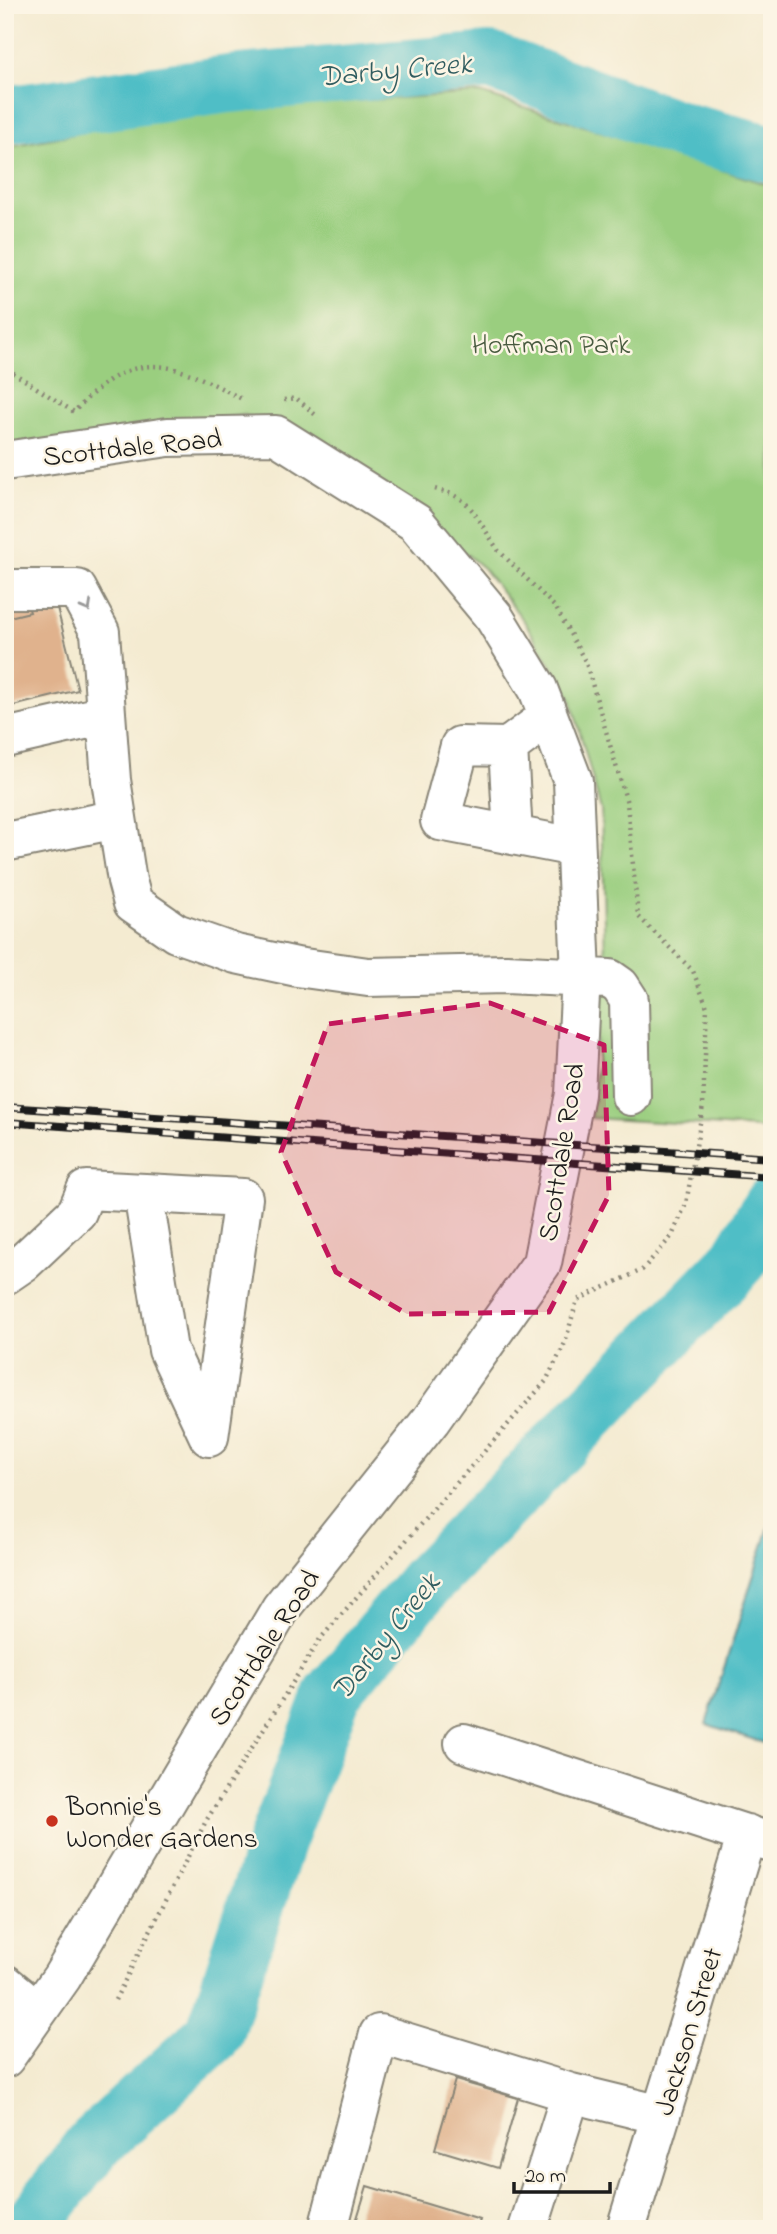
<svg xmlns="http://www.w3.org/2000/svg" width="777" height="2234" font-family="'Indie Flower',sans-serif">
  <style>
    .green { fill: #9ace7f; stroke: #5b754e; stroke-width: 2 }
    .water { fill: #50bec6; stroke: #366d71; stroke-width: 2 }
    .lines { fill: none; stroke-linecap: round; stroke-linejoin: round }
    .river { stroke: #50bec6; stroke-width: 58 }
    .building { fill: #e0b28d }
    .minor-casing { stroke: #888476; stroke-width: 42 }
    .path { stroke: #888476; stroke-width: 4.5; stroke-dasharray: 2 5; stroke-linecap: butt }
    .minor { stroke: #fff; stroke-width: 38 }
    .rail-casing { stroke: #1c1c1c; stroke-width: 8 }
    .rail { stroke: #fcf5e5; stroke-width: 5; stroke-dasharray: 16; stroke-linecap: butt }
    .oneway { stroke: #999 }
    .marked { fill: #c2185b; fill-opacity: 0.2; stroke: #c2185b; stroke-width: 5; stroke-dasharray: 14 9; stroke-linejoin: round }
    .poi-dot { fill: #c8321e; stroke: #fcf5e5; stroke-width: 2.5 }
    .labels { text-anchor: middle; stroke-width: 5; stroke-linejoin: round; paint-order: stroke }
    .park-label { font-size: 28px; fill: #485a3f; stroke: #fcf5e5 }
    .street-label { font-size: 28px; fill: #1c1c1c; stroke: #fcf5e5 }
    .poi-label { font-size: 28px; fill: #1c1c1c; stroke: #fcf5e5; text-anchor: start }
    .water-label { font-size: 30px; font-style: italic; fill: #315d60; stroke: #fcf5e5 }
  </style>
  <rect width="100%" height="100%" fill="#fcf5e5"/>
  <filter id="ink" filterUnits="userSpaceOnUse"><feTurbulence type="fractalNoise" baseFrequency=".0143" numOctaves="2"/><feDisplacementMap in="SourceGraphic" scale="14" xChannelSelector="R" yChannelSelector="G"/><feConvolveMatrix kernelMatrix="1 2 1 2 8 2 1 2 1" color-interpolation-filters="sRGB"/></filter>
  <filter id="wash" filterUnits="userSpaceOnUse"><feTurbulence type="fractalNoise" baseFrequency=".00686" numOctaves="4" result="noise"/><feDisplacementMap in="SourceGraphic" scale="28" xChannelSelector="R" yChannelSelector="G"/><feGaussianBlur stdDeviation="1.57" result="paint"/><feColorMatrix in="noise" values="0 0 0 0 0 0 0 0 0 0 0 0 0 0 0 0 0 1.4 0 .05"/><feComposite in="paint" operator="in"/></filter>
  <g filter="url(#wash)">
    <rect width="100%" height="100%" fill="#f4ebd1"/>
    <path class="green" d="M480 93 772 186V1129L591 1118 605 960 601 810 570 696 524 621 483 568 425 519 245 415 5 449V147L196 111Z"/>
    <path class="water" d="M772 1518V1720L764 1743 706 1724Z"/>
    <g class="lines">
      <path class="river" d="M5 115 229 84 490 61 683 131 772 154
        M29 2229 91 2147 214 2034 276 1843 333 1694 425 1583 739 1260 772 1205"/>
    </g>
    <g id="blocks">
      <path class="building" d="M54 596 78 690 5 708V618L30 612 27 603Z
        M455 2080 518 2098 498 2168 435 2149Z
        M367 2186 480 2220 477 2229H368L355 2225Z"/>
    </g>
  </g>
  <g filter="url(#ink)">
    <use href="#blocks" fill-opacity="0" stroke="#888476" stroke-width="2"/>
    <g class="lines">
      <defs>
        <path id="minor" d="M5 461 168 437 276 435 416 523 494 617 538 689 573 781 581 976 575 1094 542 1263 431 1420 281 1608 62 1977 5 2058
          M5 589H77L100 632 111 780 127 881 133 903 176 933 236 954 297 967 368 977 506 974 610 979 620 986 629 1000 631 1096
          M548 717 508 747 460 746 440 821 575 847
          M5 738 106 715
          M508 747 513 835
          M5 842 117 819
          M143 1193 168 1350 209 1437
          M5 1275 24 1262 77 1212 86 1190 243 1198 209 1437
          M464 1743 770 1842
          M5 1984 38 2011
          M328 2229 379 2034 571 2093
          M528 2229 571 2093 661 2115
          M626 2229 747 1834"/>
      </defs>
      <use href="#minor" class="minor-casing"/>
      <path class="path" d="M5 383 12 372 74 412C135 345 171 361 242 399
        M284 400 296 398 318 417
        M115 2000 206 1821 320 1639 546 1381 565 1343 577 1300 642 1270 672 1236 686 1204 703 1106 707 1007 693 971 638 916 627 803 586 663 556 608 498 550 473 511 464 501 452 494 431 488"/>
      <use href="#minor" class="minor"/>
      <defs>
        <path id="rail" d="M5 1107 772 1158
          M5 1122 772 1177"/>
      </defs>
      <use href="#rail" class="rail-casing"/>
      <use href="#rail" class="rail"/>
    </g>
    <defs><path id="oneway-chevron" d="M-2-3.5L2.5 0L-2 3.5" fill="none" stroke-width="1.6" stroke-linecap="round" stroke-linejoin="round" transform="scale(1.75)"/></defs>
    <use class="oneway" href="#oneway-chevron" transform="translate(87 607) rotate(61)"/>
  </g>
  <path class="marked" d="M490 1003 604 1045 609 1195 549 1312 407 1314 336 1272 281 1152 328 1024Z"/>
  <circle class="poi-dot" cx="52" cy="1821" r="7"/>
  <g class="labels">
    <g class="park-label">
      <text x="551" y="353">Hoffman Park</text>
    </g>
    <g class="street-label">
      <text transform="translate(132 446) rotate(-6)" y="10">Scottdale Road</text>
      <text transform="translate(560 1152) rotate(-81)" y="10">Scottdale Road</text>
      <text transform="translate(263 1647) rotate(-57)" y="10">Scottdale Road</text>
      <text transform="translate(687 2031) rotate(-73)" y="10">Jackson Street</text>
    </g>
    <g class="poi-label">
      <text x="66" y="1815">Bonnie's<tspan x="66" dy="32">Wonder Gardens</tspan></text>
    </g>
    <g class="water-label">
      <text transform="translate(395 69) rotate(-5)" y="10">Darby Creek</text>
      <text transform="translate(385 1636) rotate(-51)" y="10">Darby Creek</text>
    </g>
  </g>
  <rect width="777" height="2234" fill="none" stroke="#fcf5e5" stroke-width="28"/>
  <path d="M514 2182v10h96v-10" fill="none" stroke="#1c1c1c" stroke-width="3.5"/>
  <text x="525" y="2182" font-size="21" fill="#1c1c1c" stroke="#fcf5e5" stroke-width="5" paint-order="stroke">20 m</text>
</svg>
